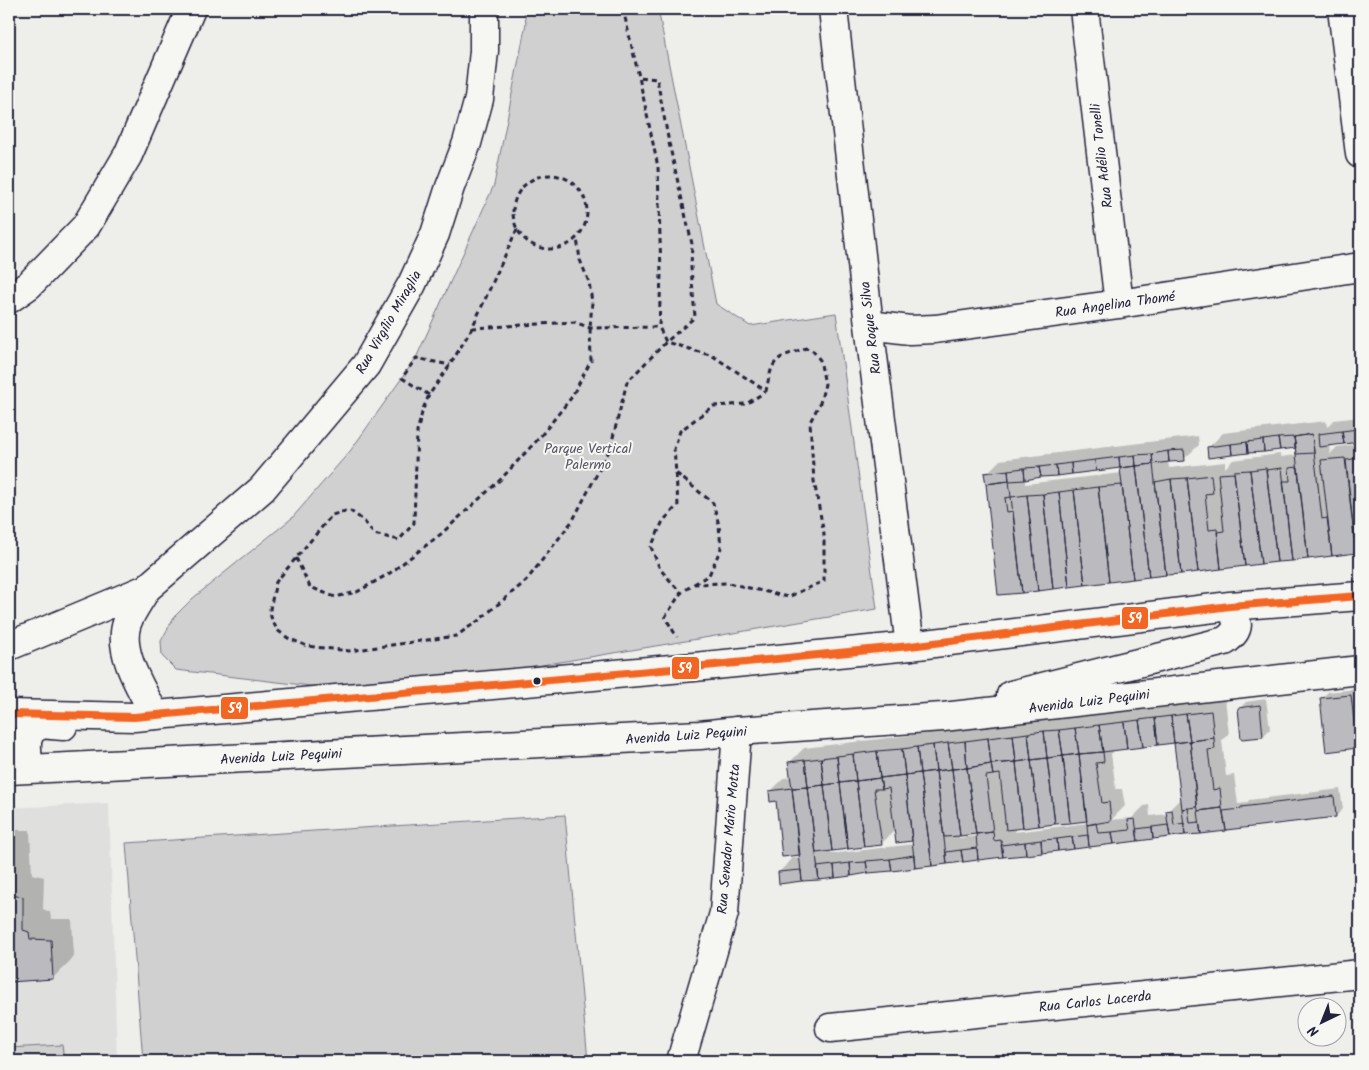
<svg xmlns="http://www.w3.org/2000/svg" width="1369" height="1070" font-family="Kalam,sans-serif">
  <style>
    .built { fill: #dfdfde }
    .green { fill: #d0d0d1; stroke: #797986 }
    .shadow { fill: #0003; fill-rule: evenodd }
    .building { fill: #bbbbbf; stroke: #22223b }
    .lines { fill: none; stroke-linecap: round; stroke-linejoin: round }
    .minor-casing { stroke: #22223b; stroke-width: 31 }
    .major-casing { stroke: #22223b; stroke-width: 31 }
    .path { stroke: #22223b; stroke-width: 3; stroke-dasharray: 5 4; stroke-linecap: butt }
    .minor { stroke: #f6f6f2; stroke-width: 28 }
    .major { stroke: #f6f6f2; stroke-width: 28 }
    .bus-1-casing { stroke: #f6f6f2; stroke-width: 11 }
    .bus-1 { stroke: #f26522; stroke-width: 8 }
    .bus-dot { fill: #22223b; stroke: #f6f6f2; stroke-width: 2 }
    .labels { text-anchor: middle; stroke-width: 4; stroke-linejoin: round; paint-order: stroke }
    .street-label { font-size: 14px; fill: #22223b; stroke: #f6f6f2 }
    .park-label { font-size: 14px; fill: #565668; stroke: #f6f6f2 }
    .line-badge { stroke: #f6f6f2; stroke-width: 2 }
    .badge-label { font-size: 14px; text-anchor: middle; font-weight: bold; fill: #fff }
  </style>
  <rect width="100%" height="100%" fill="#eeeeeb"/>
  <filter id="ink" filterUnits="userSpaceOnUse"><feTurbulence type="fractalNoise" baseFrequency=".02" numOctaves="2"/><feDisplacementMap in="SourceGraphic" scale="10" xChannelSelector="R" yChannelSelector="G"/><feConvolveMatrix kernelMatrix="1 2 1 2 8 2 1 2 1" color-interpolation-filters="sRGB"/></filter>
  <g filter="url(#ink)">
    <path class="built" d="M109 803 117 1061H9V808Z"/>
    <path class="green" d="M524 9H658L716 304 750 326 836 313 877 609 458 679 311 686 176 670 162 656 161 641 174 617 192 599 292 518 351 450 416 358 494 185 526 23Z
      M565 815 588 1061H143L126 843Z
      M62 1045 64 1061H9V1048Z"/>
    <path class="shadow" d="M1360 417V439L1359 441 1329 445 1330 454 1337 447 1359 444 1360 446V551L999 594 986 474 1000 460 1198 436 1199 445 1184 459 1168 461 1169 468 1225 462V468L1233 460 1280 454V457L1297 455V447H1209L1223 433 1326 421 1327 427 1334 420ZM1121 467 1122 473 1025 484V478Z
      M1357 689 1360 714V743L1356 747 1321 699 1328 692Z
      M1225 698 1229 734 1222 740 1226 776 1234 775 1238 804 1247 803 1249 800 1340 789 1343 809 1336 816 1227 827 1225 829 780 883 779 872 793 858 801 857 777 800 770 792 784 778 791 777 790 762 804 748ZM1175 741 1182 797 1167 812 1168 814 1150 816 1149 805 1144 806 1132 818 1111 820 1125 806 1122 789H1116L1111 754 1116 749ZM1088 819V823L1015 832V828ZM895 830 897 842 913 840 914 844 831 854V850L881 844ZM977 832V836L959 838V834Z
      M1266 699 1270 729 1263 736 1239 709 1246 702Z
      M9 830H30L32 874 44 877 43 909 50 912 51 919H72L74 957 53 978 9 981Z"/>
    <path class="building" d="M1358 429 1359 442 1344 444 1342 431Z
      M1342 431 1344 444 1319 447 1318 434Z
      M1312 434 1314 453 1296 454 1294 437Z
      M1312 434 1322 519 1327 518 1332 556 1308 559 1294 437Z
      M1294 437 1296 448 1280 450 1278 438Z
      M1278 438 1280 450 1264 452 1263 440Z
      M1263 440 1264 452 1248 453 1247 442Z
      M1247 442 1248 453 1232 455 1231 444Z
      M1231 444 1232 455 1208 458 1207 447Z
      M1184 450 1185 461 1169 462 1168 451Z
      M1168 451 1169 462 1153 464 1152 454Z
      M1152 454 1153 464 1136 466 1135 455Z
      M1135 455 1136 466 1120 468 1119 457Z
      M1119 457 1120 468 1096 471 1095 460Z
      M1345 458 1356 553 1332 556 1321 460Z
      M1360 458V553H1356L1346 460Z
      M1095 460 1096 471 1072 474 1071 463Z
      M1071 463 1072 474 1057 476 1056 465Z
      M1153 464 1166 575 1149 577 1136 466Z
      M1056 465 1057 476 1041 477 1039 467Z
      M1136 466 1149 577 1133 579 1120 468Z
      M1039 467 1041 477 1025 480 1024 468Z
      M1298 467 1308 559 1292 561 1283 481H1290L1289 468Z
      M1024 468 1025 480 1009 481 1008 470Z
      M1266 468 1277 562 1261 564 1250 470Z
      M1282 468 1292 561 1277 562 1266 470Z
      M1008 470 1009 481 986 484 984 473Z
      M1250 470 1261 564 1245 566 1234 471Z
      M1234 473 1245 566 1221 569 1217 532 1224 531 1218 474Z
      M1211 475 1213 493 1205 494 1209 530 1217 529 1221 569 1198 572 1187 478Z
      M1187 478 1198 572 1181 574 1171 479Z
      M1171 479 1181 574 1166 575 1155 482Z
      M1009 481 1011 497 1005 498 1007 512 1013 511 1022 593 998 595 986 484Z
      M1122 485 1133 579 1109 582 1098 487Z
      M1098 487 1109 582 1085 585 1074 490Z
      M1074 490 1085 585 1069 587 1059 492Z
      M1059 492 1069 587 1053 589 1043 494Z
      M1043 494 1053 589 1038 591 1027 495Z
      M1027 495 1038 591 1022 593 1011 497Z
      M1351 695 1357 748 1326 752 1320 698Z
      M1260 705 1263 737 1241 739 1238 708Z
      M1211 711 1214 738 1190 741 1186 714Z
      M1186 714 1190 741 1174 743 1171 716Z
      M1171 716 1174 743 1158 745 1155 718Z
      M1155 718 1158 745 1143 747 1139 720Z
      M1139 720 1143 747 1127 749 1124 722Z
      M1124 722 1127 749 1103 752 1099 725Z
      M1099 725 1103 752 1079 754 1075 728Z
      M1075 728 1079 754 1063 756 1059 730Z
      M1059 730 1063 756 1047 758 1044 731Z
      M1044 731 1047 758 1031 760 1028 733Z
      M1028 733 1031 760 1016 762 1013 735Z
      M1013 735 1016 762 991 764 988 738Z
      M988 738 991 764 967 768 965 741Z
      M1214 738 1215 749 1208 750 1213 790 1220 788 1222 808 1198 811 1190 741Z
      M965 741 967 768 952 769 948 743Z
      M1190 741 1197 807 1182 809 1174 743Z
      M948 743 952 769 936 771 933 745Z
      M933 745 936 771 920 773 917 747Z
      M917 747 920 773 905 775 902 749Z
      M902 749 905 775 880 778 877 751Z
      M877 751 880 778 856 781 853 754Z
      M1103 752 1104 762 1096 763 1102 803 1109 802 1111 821 1087 825 1079 754Z
      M853 754 856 781 840 783 837 756Z
      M1079 754 1087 821 1070 823 1063 756Z
      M837 756 840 783 824 785 821 758Z
      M1063 756 1070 823 1055 824 1047 758Z
      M821 758 824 785 808 787 805 760Z
      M1047 758 1055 824 1039 826 1031 760Z
      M805 760 808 787 792 788 788 762Z
      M1031 760 1039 826 1023 828 1016 762Z
      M1016 762 1023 828 1006 830 1000 774 993 775 991 764Z
      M991 764 993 775 986 776 993 832 976 834 967 768Z
      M967 768 976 834 960 836 952 769Z
      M952 769 960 836 944 837 936 771Z
      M936 771 947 864 932 866 920 773Z
      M920 773 932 866 915 868 905 775Z
      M905 775 912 841 896 843 889 788 882 789 880 778Z
      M880 778 882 789H874L882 845 864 847 856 781Z
      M856 781 864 847 848 849 840 783Z
      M840 783 848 849 832 851 824 785Z
      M824 785 832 851 816 853 808 787Z
      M808 787 819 880 802 881 792 788Z
      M792 788 800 855 782 857 776 801 770 802 769 791Z
      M1334 796 1336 817 1226 830 1223 811 1241 809V807Z
      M1188 808 1190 823 1199 822 1201 834 1185 835 1182 809Z
      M1222 808 1226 831 1201 834 1198 811Z
      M1172 810 1174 825 1184 823 1185 835 1170 837 1166 811Z
      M1135 819 1138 841 1114 844 1112 832 1130 830 1128 820Z
      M1096 823 1098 833 1112 832 1114 844 1089 847 1087 825Z
      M1168 825 1170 837 1153 839 1152 827Z
      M1152 827 1153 839 1138 841 1136 829Z
      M993 832 994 841 1001 840 1003 857 978 860 976 834Z
      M1088 835 1089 847 1074 849 1072 837Z
      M1072 837 1074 849 1058 851 1057 839Z
      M1057 839 1058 851 1042 853 1041 840Z
      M1041 840 1042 853 1026 855 1025 842Z
      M1025 842 1026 855 1003 857 1001 845Z
      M977 848 978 860 963 862 961 850Z
      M9 850 11 895 23 897V930L29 932 30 939 51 940 53 979 9 982Z
      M961 850 963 862 947 864 946 852Z
      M914 855 915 868 892 871 890 859Z
      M890 859 892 871 868 873 866 861Z
      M866 862 868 873 851 876 850 863Z
      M850 863 851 876 835 878 834 865Z
      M834 865 835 878 819 880 817 867Z
      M801 870 802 881 779 884 778 872Z"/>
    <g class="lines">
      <defs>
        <path id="minor" d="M833 9 869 325 910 646
          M1084 9 1119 304
          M1342 9 1360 154
          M9 299 29 285 86 226 128 155 191 9
          M869 325 910 330 935 329 1119 304 1360 267
          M146 589C140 600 131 612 127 623 117 652 142 690 155 715
          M9 646 146 589 262 489 366 365 412 284 435 234 450 187 467 143 479 99 484 51V9
          M830 1028 1360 974
          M681 1061 724 913 737 731"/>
        <path id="major" d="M1011 695 1225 641C1241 630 1239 622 1230 606
          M9 714 134 717 694 667 910 646 1230 606 1360 596
          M29 769C28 755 21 732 39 726 45 723 56 726 63 726
          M9 770 700 735 737 731 943 717 1360 670"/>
      </defs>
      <use href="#minor" class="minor-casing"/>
      <use href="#major" class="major-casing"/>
      <path class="path" d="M623 9 639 77
        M513 212a37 37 0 1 1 74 0a37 37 0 1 1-74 0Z
        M517 229 472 328 450 365 429 395 423 409 417 432 414 523 399 540 374 534 363 520 349 510 332 515 276 582 270 609 271 617 277 630 288 638 307 646 349 651 456 636 478 621 526 581 573 520 610 449 627 382 666 342 695 317 691 268 692 244 669 143 657 79 639 77 658 167 661 274 659 327 666 342 713 356 766 391C773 357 774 359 806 348L813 351 820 360 825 384 820 403 810 422 814 481 824 534V581L788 597 728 583 694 584 681 593 665 617 677 637
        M472 328 575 322 590 328 659 327
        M429 395 402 378 416 358 450 365
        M676 474 678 505 663 521 651 547 660 569 681 593
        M296 558 310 587 335 597 357 592 390 573 441 534 500 480 540 437 571 398 591 361 590 328 592 302 589 282 580 260 577 238
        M694 584 709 575 721 548 719 525 713 503 676 473 674 449 680 431 713 406 746 404 765 392"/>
      <use href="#minor" class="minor"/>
      <use href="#major" class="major"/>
      <defs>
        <path id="bus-1" d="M9 714 134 717 694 667 910 646 1230 606 1360 596"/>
      </defs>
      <use href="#bus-1" class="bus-1-casing"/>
      <use href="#bus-1" class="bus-1"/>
    </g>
  </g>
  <circle class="bus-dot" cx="537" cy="681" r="4.5"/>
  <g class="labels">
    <g class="street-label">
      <text transform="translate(1101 156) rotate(-97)" y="5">Rua Adélio Tonelli</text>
      <text transform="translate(1115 304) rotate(-8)" y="5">Rua Angelina Thomé</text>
      <text transform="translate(388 322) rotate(-60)" y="5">Rua Virgílio Miraglia</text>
      <text transform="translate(870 328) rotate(-97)" y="5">Rua Roque Silva</text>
      <text transform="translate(1089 701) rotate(-7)" y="5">Avenida Luiz Pequini</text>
      <text transform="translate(686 735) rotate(-4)" y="5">Avenida Luiz Pequini</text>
      <text transform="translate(281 756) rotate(-3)" y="5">Avenida Luiz Pequini</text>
      <text transform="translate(728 839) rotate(-85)" y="5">Rua Senador Mário Motta</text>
      <text transform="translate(1095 1001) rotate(-6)" y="5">Rua Carlos Lacerda</text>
    </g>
    <g class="park-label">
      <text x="588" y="453">Parque Vertical<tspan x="588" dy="16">Palermo</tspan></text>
    </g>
  </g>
  <g class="line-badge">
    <rect x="1121" y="606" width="28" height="24" rx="5" fill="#f26522"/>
    <rect x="671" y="656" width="29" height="24" rx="5" fill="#f26522"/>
    <rect x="220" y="696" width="29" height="24" rx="5" fill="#f26522"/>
  </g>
  <g class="badge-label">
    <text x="1135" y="623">59</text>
    <text x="685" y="673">59</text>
    <text x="235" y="713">59</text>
  </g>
  <rect width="1369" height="1070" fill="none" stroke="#f6f6f2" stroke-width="30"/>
  <rect x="15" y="15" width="1339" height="1040" fill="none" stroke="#22223b" stroke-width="2" filter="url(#ink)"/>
  <g transform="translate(1322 1022) rotate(223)"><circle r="24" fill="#f6f6f2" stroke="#a1a1a9"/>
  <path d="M0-4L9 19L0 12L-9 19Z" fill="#22223b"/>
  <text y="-8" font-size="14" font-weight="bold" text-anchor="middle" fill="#22223b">N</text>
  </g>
</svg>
